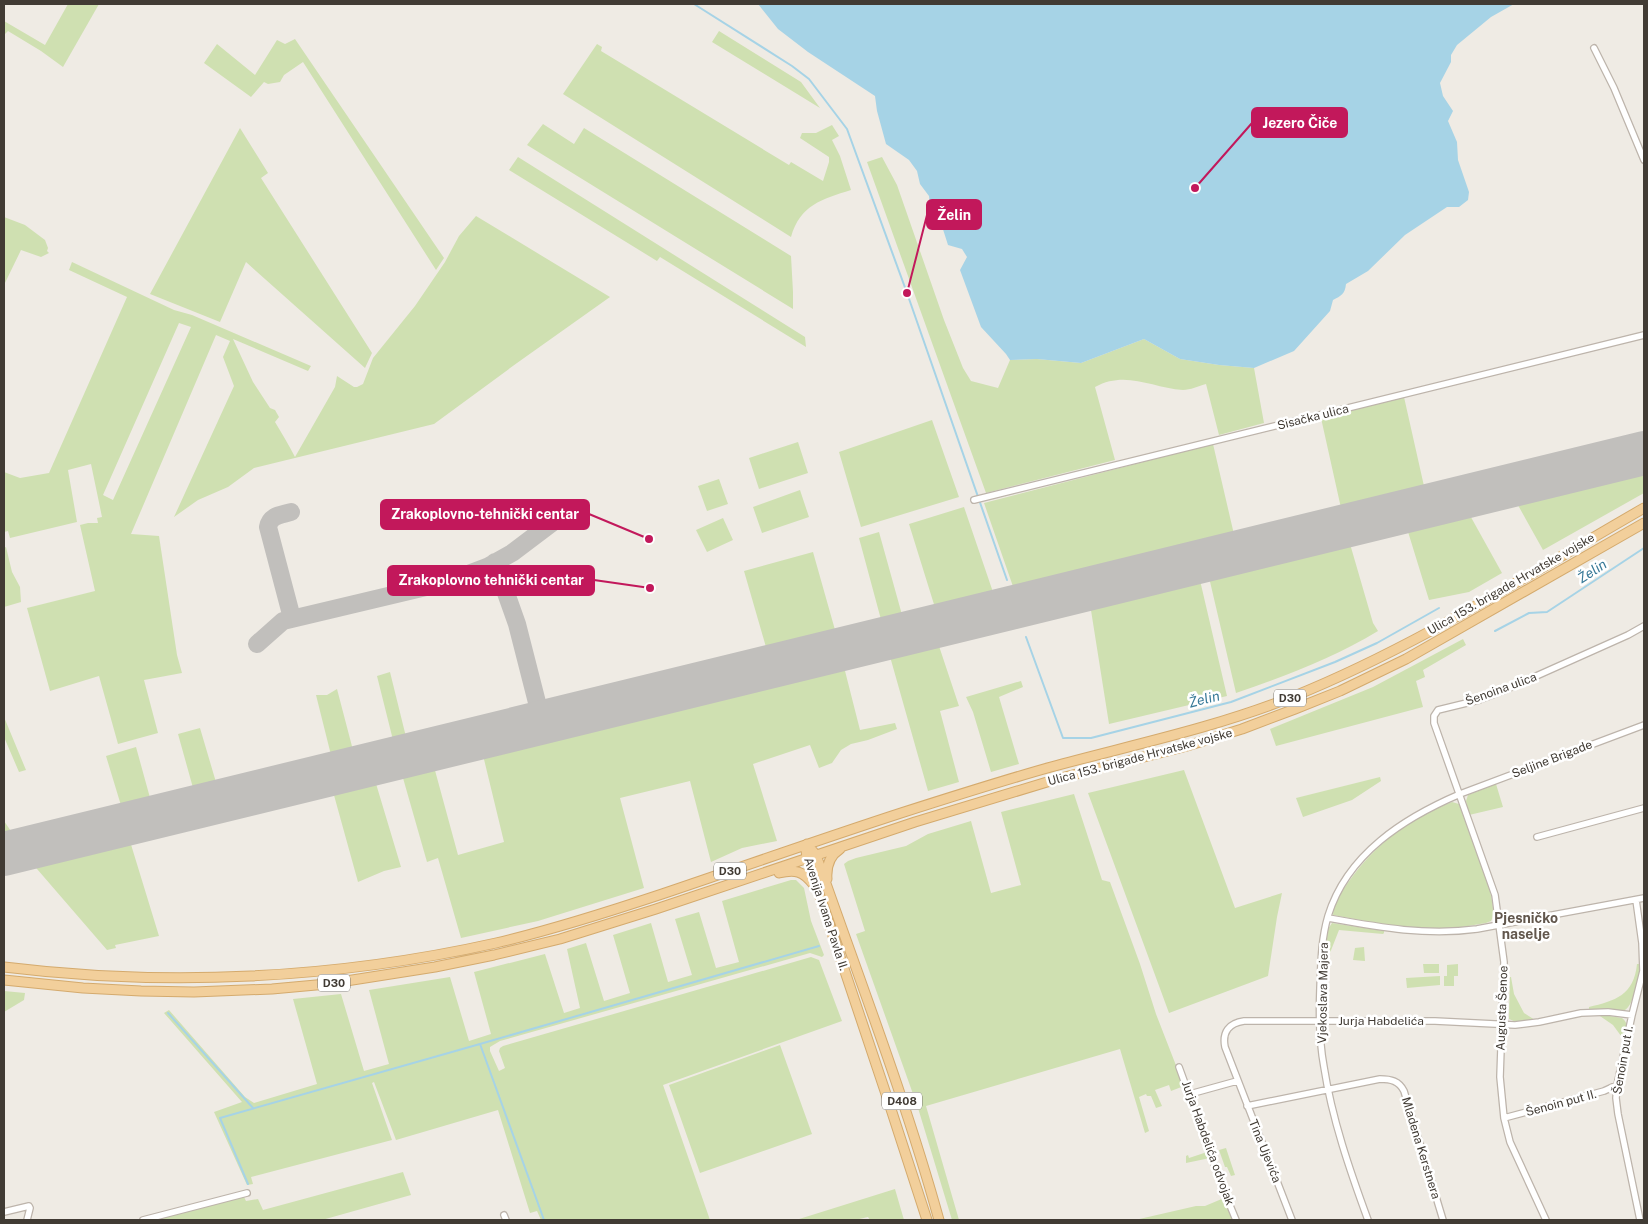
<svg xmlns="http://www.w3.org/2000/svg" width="1648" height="1224" font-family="'Public Sans',sans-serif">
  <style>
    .green { fill: #cfe0b1; fill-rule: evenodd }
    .water { fill: #a6d3e6 }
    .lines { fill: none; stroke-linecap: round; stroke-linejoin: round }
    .stream { stroke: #a6d3e6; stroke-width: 2 }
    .taxiway { stroke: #c1bfbc; stroke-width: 18 }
    .runway { stroke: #c1bfbc; stroke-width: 44 }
    .street-casing { stroke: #bdb4ab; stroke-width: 8 }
    .primary-casing { stroke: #d4aa6d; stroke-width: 11 }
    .street { stroke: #fff; stroke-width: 5.5 }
    .primary { stroke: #f2cf9b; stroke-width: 9 }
    .labels { text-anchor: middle; stroke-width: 5; stroke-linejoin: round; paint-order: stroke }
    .shield { fill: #fff; stroke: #7a7671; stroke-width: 1 }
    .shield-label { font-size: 11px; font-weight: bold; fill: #413b34 }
    .street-label { font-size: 12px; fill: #413b34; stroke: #fff }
    .water-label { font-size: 14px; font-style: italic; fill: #397a98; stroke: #fff }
    .neighbourhood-label { font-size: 14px; font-weight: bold; fill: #62574d; stroke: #fff }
    .leader { fill: none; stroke: #c2185b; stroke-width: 2 }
    .callout-dot { fill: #c2185b; stroke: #fff; stroke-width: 2 }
    .callout { fill: #c2185b; stroke: #c2185b; stroke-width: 2 }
    .callout-label { font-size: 14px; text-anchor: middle; font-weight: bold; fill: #fff }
  </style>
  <rect width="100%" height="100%" fill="#efebe4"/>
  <path class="green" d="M68 4H99L63 67 41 51 8 31 4 35V21L45 45Z
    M719 31 801 82 820 108 712 42Z
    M295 39 444 258 436 270 303 62 284 75 280 82 268 84 264 82 251 97 204 63 217 44 255 75 277 40 285 44Z
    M597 44 602 47 601 51 789 165 791 162 823 181 829 162V157L800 138 802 133H816L832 125 839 136 832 140 840 156 851 190C822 199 800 205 791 237L563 94Z
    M543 124 574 144 584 128 791 256 793 292V309L527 145Z
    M240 128 268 173 261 178 372 353 365 368 246 262 220 322 150 294Z
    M518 157 805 337 806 347 660 257 657 261 509 170Z
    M882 157 897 185 944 320 963 368 971 381 998 388 1010 360 1037 359 1081 363 1144 339 1180 359 1219 365 1254 368 1264 423 1219 435 1206 384C1199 386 1190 390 1183 390 1152 388 1126 370 1095 387L1115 460 986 493 867 162Z
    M476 216 610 297 517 363 434 424 254 468 228 487 198 500 174 517 234 386 223 357 230 341 216 335 131 534 159 536 177 655 182 673 144 680 158 733 118 744 99 676 50 691 27 608 95 591 80 525 88 523H98L97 518 102 517 91 464 68 470 77 522 10 538 8 531 4 532V472L20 478 49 473 127 297 69 270 72 262 174 310 192 315 311 366 308 371 233 339 253 382 270 408 275 410 279 417 275 422C282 434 289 445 295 457L335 387 337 376 354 387H357L363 384 373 358 415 306 445 262 459 236ZM179 323 191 327 113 500 103 495Z
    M4 217 25 225 45 240 48 248 47 251 49 253 41 257 21 250 4 285Z
    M1404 397 1426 495 1343 517 1321 418Z
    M932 420 959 497 861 527 839 452Z
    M798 442 808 473 759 489 749 458Z
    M1213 444 1236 543 1017 598 984 503Z
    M1644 462V493L1543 550 1514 498Z
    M719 479 728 504 707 511 698 486Z
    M800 490 809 517 762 533 753 507Z
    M964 507 995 598 937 614 909 524Z
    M1467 510 1502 573 1469 592 1429 600 1405 522Z
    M723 518 733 540 707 552 696 530Z
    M879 532 904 622 883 627 859 538Z
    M1348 537 1373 623 1378 631C1334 658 1285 676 1236 693L1208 573Z
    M6 547 12 572 20 587 21 602 4 607V548Z
    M813 552 837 637 768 654 744 571Z
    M1199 576 1227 696 1109 724 1090 604Z
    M1463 639 1466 645 1423 670 1425 677 1416 681 1423 707 1276 746 1270 729 1373 687Z
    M937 640 959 706 940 711 959 782 928 791 889 653Z
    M843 663 860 730 895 723 897 729 868 740 851 744 841 750 832 763 819 768 810 745 753 764 777 841 742 848 711 862 690 781 620 798 644 888 538 921 461 938 438 858 427 862 401 771 433 763 458 855 504 842 482 751Z
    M390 672 407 741 394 744 377 676Z
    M1021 681 1023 687 999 697 1019 764 991 772 973 712 966 697Z
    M337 689 354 754 332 759 316 695H327Z
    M4 717 26 770 19 772 4 737Z
    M200 728 218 789 195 795 178 734Z
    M136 747 152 805 123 812 106 756Z
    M1184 770 1235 908 1282 893 1277 917 1268 976 1169 1013 1088 793Z
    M374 777 401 867 384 871 358 882 332 788Z
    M1380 777 1381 781 1352 800 1303 817 1296 798Z
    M1496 784 1503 807 1469 815 1466 801 1468 795Z
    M1074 794 1102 880 1110 882 1140 964 1156 1014 1184 1086 1171 1091 1169 1085 1155 1090 1162 1106 1156 1108 1151 1096H1147L1146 1094 1139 1097 1149 1131 1145 1133 1120 1049 926 1106 959 1220H952L918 1108 856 934 865 931 844 864 848 861 856 858 906 846 928 834 971 821 991 893 1021 885 1001 812Z
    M1452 802 1459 804C1466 826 1502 903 1491 921L1486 923 1456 928 1424 929 1376 923 1333 915C1333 904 1341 893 1347 884 1375 844 1408 819 1452 802Z
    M4 821 15 837 4 840Z
    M129 838 159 936 115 945 116 948 107 950 31 862Z
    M791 880H796L804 888 811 921 824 955 822 957 810 953 500 1041 490 1047V1051L499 1071 505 1068 499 1051 500 1048 503 1046 811 957 819 960 842 1021 663 1085 710 1220H541L537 1211 530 1213 498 1110 396 1140 374 1082 372 1083 392 1140 251 1177 253 1184 247 1185 214 1112 242 1102 164 1013 169 1010 245 1097 254 1103 317 1084 293 999 341 994 364 1071 389 1064 369 990 450 977 469 1041 491 1034 474 972 545 954 564 1013 580 1008 567 949 586 943 604 1001 630 993 613 935 651 923 668 982 692 975 675 919 699 912 716 968 739 962 722 901Z
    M1332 923 1384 931V933L1383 934 1339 930 1328 958 1323 957 1328 929Z
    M1364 947 1365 961 1353 960 1355 948Z
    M1423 964H1439V973H1424Z
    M1458 964V976H1454V986H1444V976H1447V965Z
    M1637 964H1641C1640 974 1634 1005 1625 1010 1619 1013 1597 1009 1589 1009V1007C1615 1001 1634 995 1637 964Z
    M1440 976V985L1407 988 1406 978Z
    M1510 977H1511L1514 994 1524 1013 1535 1020 1516 1022 1509 1019Z
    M4 991 25 993 24 1000 4 1012Z
    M1597 1014 1622 1018C1630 1024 1626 1031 1624 1040L1613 1025Z
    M780 1045 812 1134 700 1173 669 1085Z
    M1226 1148 1235 1175 1231 1176 1227 1167H1225L1219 1150Z
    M1207 1152 1210 1158 1186 1163V1156L1188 1155 1189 1158Z
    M403 1172 411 1195 322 1220H152L244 1197 246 1201 258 1199 263 1210Z
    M895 1189 904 1220H870L868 1217 855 1220H796Z
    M1224 1198 1234 1220H1135L1196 1206H1205Z"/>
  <path class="water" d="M758 4H1514L1491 17 1457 45 1451 55V62L1440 83 1443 96 1453 111 1448 121 1457 142 1458 160 1469 192 1468 200 1459 207H1447L1405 235 1368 271 1346 284C1345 294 1341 296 1333 300L1330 311 1294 351 1254 368 1219 365 1180 359 1144 339 1081 363 1037 359 1010 360 1006 354 981 327 960 270 967 257 962 249 948 245 940 220 931 214 929 196 920 184 917 171 909 160 886 144 877 111 875 96 808 52 778 29Z"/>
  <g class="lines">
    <path class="stream" d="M694 4 792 66 809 79 847 129 907 293 1007 580
      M1495 631 1529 613 1547 612 1644 548
      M1026 637 1063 738H1091L1231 702 1335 662 1377 643 1439 608
      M168 1013 253 1108
      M480 1044 819 946
      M248 1184 220 1118 480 1044 544 1220"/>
    <path class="taxiway" d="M291 512C281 515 270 515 268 527L292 618
      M495 562 517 624 542 722
      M257 644 283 621 426 587 450 581 487 567 512 553 561 516"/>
    <path class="runway" d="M4 854 1644 453"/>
    <defs>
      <path id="street" d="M1594 48 1614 88 1644 160
        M974 500 1644 335
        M1537 837 1644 808
        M1636 900 1642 943 1643 971 1632 1015 1617 1085 1616 1098 1618 1114 1640 1220
        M1328 918C1378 927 1426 936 1477 929L1644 898
        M1179 1067 1224 1191 1236 1220
        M1190 1094 1237 1081
        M1247 1106 1380 1079C1391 1079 1399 1081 1404 1091L1443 1220
        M1504 1118 1604 1091 1617 1085
        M4 1212 29 1206 30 1208 27 1220
        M504 1215 506 1220
        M143 1220 247 1193
        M1292 1220 1225 1047C1222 1032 1229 1023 1244 1021H1435L1515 1025 1539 1022 1581 1013 1608 1012 1632 1015
        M1368 1220C1350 1171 1332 1119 1324 1067 1319 1041 1319 1014 1320 988 1321 964 1321 940 1328 916 1347 854 1404 818 1460 794L1644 725
        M1546 1220 1510 1142 1504 1118 1500 1077 1504 962 1495 895 1434 723V716L1438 710 1479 700 1505 690 1628 635 1644 626"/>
      <path id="primary" d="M807 844 816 855C858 976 905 1097 939 1220
        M807 844 806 850 807 858 889 1103 927 1220
        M779 873C795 869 803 871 813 884
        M827 879C826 866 829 856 840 849
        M4 967C167 987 335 979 496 943 552 930 608 912 662 894 742 867 821 839 901 813 951 797 1001 781 1051 767 1132 745 1214 728 1292 697 1416 647 1529 574 1644 508
        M4 980 83 988 141 991 194 992 272 989 327 984 435 967 494 955 560 939 656 909 915 822 1057 779 1187 746 1242 729 1295 709 1340 691 1406 659 1644 523"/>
    </defs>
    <use href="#street" class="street-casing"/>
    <use href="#primary" class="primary-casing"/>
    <use href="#street" class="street"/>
    <use href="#primary" class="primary"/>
  </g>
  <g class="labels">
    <g class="shield">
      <rect x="1274" y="689.5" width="32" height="17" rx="4"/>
      <rect x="714" y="862.5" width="32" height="17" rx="4"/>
      <rect x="318" y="974.5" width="32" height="17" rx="4"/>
      <rect x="882" y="1092.5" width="40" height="17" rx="4"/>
    </g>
    <g class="shield-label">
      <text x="1290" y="702">D30</text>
      <text x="730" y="875">D30</text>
      <text x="334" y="987">D30</text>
      <text x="902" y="1105">D408</text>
    </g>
    <g class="street-label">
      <text transform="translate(1313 417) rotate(-14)" y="4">Sisačka ulica</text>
      <text transform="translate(1511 584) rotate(-30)" y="4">Ulica 153. brigade Hrvatske vojske</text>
      <text transform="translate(1501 689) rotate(-20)" y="4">Šenoina ulica</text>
      <text transform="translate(1140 757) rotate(-15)" y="4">Ulica 153. brigade Hrvatske vojske</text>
      <text transform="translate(1552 759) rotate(-21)" y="4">Seljine Brigade</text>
      <text transform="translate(826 914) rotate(72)" y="4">Avenija Ivana Pavla II.</text>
      <text transform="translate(1323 993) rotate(-89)" y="4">Vjekoslava Majera</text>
      <text transform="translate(1502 1008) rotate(-88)" y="4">Augusta Šenoe</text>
      <text x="1381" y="1025">Jurja Habdelića</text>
      <text transform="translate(1623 1060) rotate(-80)" y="4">Šenoin put I.</text>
      <text transform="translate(1561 1103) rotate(-15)" y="4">Šenoin put II.</text>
      <text transform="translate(1208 1143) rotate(70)" y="4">Jurja Habdelića odvojak</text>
      <text transform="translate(1421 1148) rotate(73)" y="4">Mladena Kerstnera</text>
      <text transform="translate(1265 1151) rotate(68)" y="4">Tina Ujevića</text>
    </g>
    <g class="water-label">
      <text transform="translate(1592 571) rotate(-33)" y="5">Želin</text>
      <text transform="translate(1204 699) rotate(-14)" y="5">Želin</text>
    </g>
    <g class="neighbourhood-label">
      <text x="1526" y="923">Pjesničko<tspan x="1526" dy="16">naselje</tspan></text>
    </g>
  </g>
  <path class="leader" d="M1195 188L1252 123M907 293L927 215M649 539L589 514M650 588L594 580"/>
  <g class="callout-dot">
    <circle cx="1195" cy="188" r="5"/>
    <circle cx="907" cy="293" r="5"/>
    <circle cx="649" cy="539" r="5"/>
    <circle cx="650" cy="588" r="5"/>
  </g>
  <g class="callout">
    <rect x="1252" y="108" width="95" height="29" rx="5"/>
    <rect x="927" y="200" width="54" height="29" rx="5"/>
    <rect x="381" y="500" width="208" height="29" rx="5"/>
    <rect x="388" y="566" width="206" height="29" rx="5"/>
  </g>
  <g class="callout-label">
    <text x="1300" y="128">Jezero Čiče</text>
    <text x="954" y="220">Želin</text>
    <text x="485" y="519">Zrakoplovno-tehnički centar</text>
    <text x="491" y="585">Zrakoplovno tehnički centar</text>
  </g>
  <rect width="1648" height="1224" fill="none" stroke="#413b34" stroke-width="10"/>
</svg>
